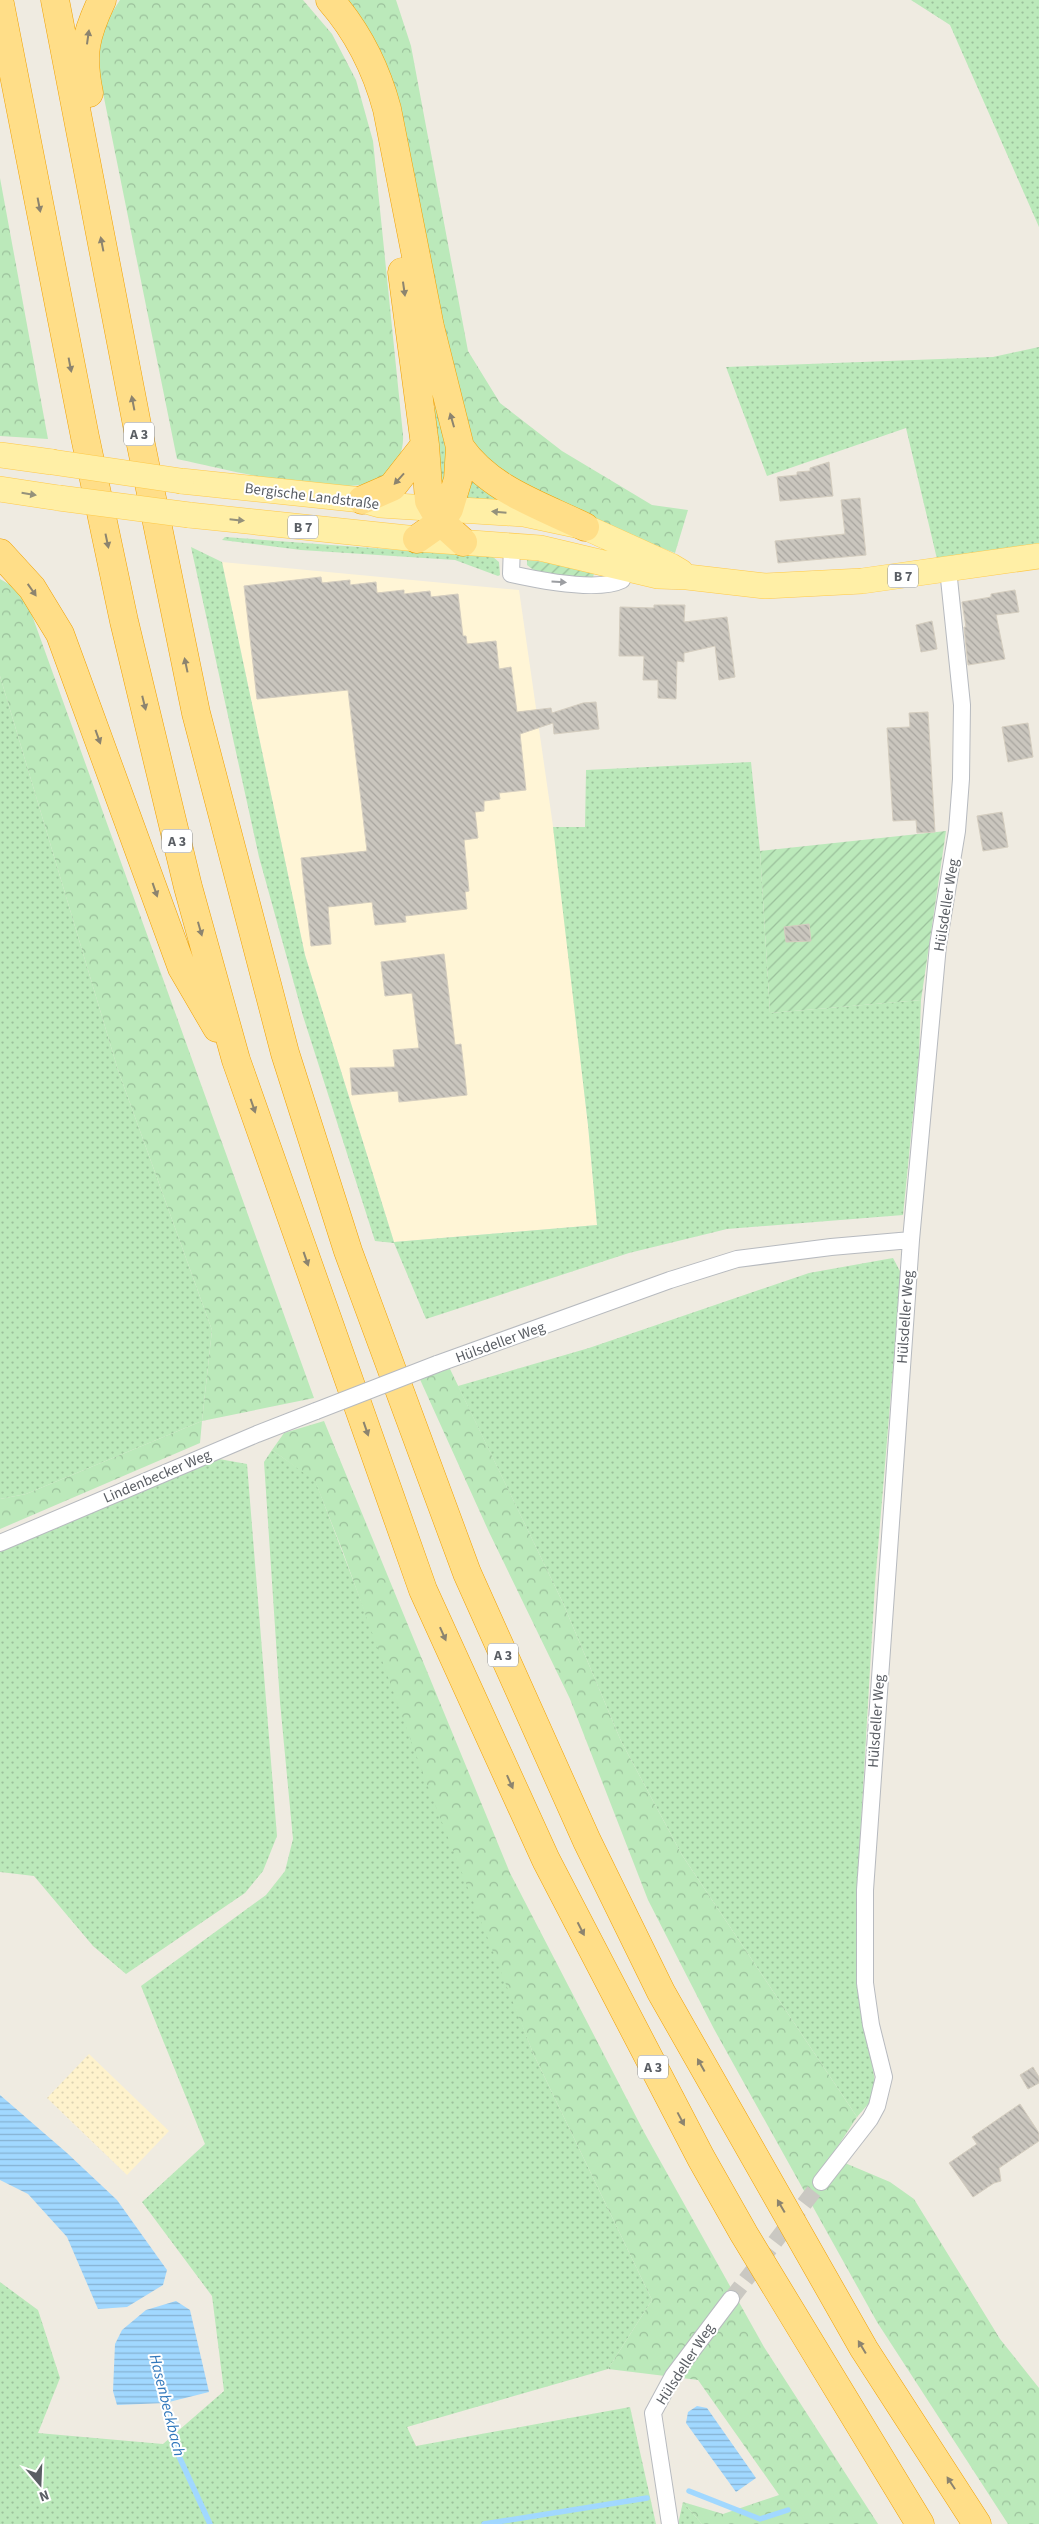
<svg xmlns="http://www.w3.org/2000/svg" width="1039" height="2524" font-family="'Source Sans 3',sans-serif">
  <style>
    .commercial { fill: #fff5d6 }
    .grass { fill: url(#grass-dots) }
    .forest { fill: url(#forest-crowns) }
    .sand { fill: url(#sand-dots) }
    .garden { fill: url(#garden-furrows) }
    .water { fill: url(#water-rules) }
    .lines { fill: none; stroke-linecap: round; stroke-linejoin: round }
    .stream { stroke: #a1d8ff; stroke-width: 5.5 }
    .building { fill: url(#building-back-hatch); stroke: #d4cdbf }
    .street-tunnel { stroke: #cac8c2; stroke-width: 16; stroke-dasharray: 16 8; stroke-linecap: butt }
    .street-casing { stroke: #b7babf; stroke-width: 18 }
    .primary-casing { stroke: #ffc94a; stroke-width: 26 }
    .highway-casing { stroke: #f0a000; stroke-width: 29 }
    .street { stroke: #fff; stroke-width: 16 }
    .primary { stroke: #ffefa6; stroke-width: 25 }
    .highway { stroke: #ffde88; stroke-width: 28 }
    .street-bridge-casing { stroke: #b7babf; stroke-width: 18; stroke-linecap: butt }
    .primary-bridge-casing { stroke: #ffc94a; stroke-width: 26; stroke-linecap: butt }
    .street-bridge { stroke: #fff; stroke-width: 16 }
    .primary-bridge { stroke: #ffefa6; stroke-width: 25 }
    .oneway { fill: #8c846f }
    .oneway2 { fill: #94917b }
    .oneway3 { fill: #9c9ea2 }
    .labels { text-anchor: middle; stroke-width: 4; stroke-linejoin: round; paint-order: stroke }
    .shield { fill: #fff; stroke: #8c8e92; stroke-width: 1 }
    .shield-label { font-size: 14px; font-weight: bold; fill: #5a5e64 }
    .street-label { font-size: 15px; fill: #5a5e64; stroke: #fff }
    .water-label { font-size: 16px; font-style: italic; fill: #3278bc; stroke: #fff }
  </style>
  <defs>
    <pattern id="grass-dots" width="8" height="8" patternUnits="userSpaceOnUse" patternTransform="scale(1.25)"><rect width="8" height="8" fill="#bbe9ba"/><path d="M2 2h.1M6 6h.1" fill="none" stroke="#9bc09b" stroke-width="1.8" stroke-linecap="round"/></pattern>
    <pattern id="forest-crowns" width="20" height="18" patternUnits="userSpaceOnUse" patternTransform="scale(1.25)"><rect width="20" height="18" fill="#bbe9ba"/><path d="M2 6a3 3 0 1 1 6 0M12 15a3 3 0 1 1 6 0" fill="none" stroke="#9bc09b"/></pattern>
    <pattern id="sand-dots" width="8" height="8" patternUnits="userSpaceOnUse" patternTransform="scale(1.25)"><rect width="8" height="8" fill="#fef2cc"/><path d="M2 2h.1M6 6h.1" fill="none" stroke="#dcd2b2" stroke-width="1.8" stroke-linecap="round"/></pattern>
    <pattern id="garden-furrows" width="10" height="10" patternUnits="userSpaceOnUse" patternTransform="scale(1.25)"><rect width="10" height="10" fill="#bbe9ba"/><path d="M-1 1l2-2M0 10L10 0M9 11l2-2" fill="none" stroke="#9bc09b"/></pattern>
    <pattern id="water-rules" width="6" height="5" patternUnits="userSpaceOnUse" patternTransform="scale(1.25)"><rect width="6" height="5" fill="#a1d8ff"/><path d="M0 2.5h6" fill="none" stroke="#86b2d2"/></pattern>
    <pattern id="building-back-hatch" width="6" height="6" patternUnits="userSpaceOnUse" patternTransform="scale(1.25)"><rect width="6" height="6" fill="#cac6be"/><path d="M-1 5l2 2M0 0l6 6M5-1l2 2" fill="none" stroke="#a7a49e"/></pattern>
  </defs>
  <rect width="100%" height="100%" fill="#efebe1"/>
  <path class="commercial" d="M222 562 519 590 558 861 588 1125 597 1225 394 1242 305 955Z"/>
  <path class="grass" d="M911 0H1039V227L950 25Z
    M1039 347V544L937 559 906 428 767 476 726 367 993 357Z
    M435 395 452 465 441 488 435 433Z
    M468 476 511 500 462 501Z
    M225 537 493 557 499 562 500 575 498 576 455 560 301 550 222 540Z
    M191 547 222 562 305 955 394 1242 597 1225 588 1125 553 827H585L586 770 751 762 760 851 770 1013 921 1000 919 1056 903 1215 727 1229 629 1253 426 1319 394 1243 375 1241 303 1016 259 857Z
    M0 676 118 1070 212 1330 202 1421 26 1494 0 1499Z
    M893 1258 901 1273 875 1584 857 1891 858 1985 875 2081 870 2102 857 2117 682 1855 621 1741 563 1603 458 1386 589 1348 809 1273Z
    M272 1450 315 1480 533 2053 652 2300 608 2369 407 2427 416 2446 630 2407 656 2524H0V2282L38 2310 60 2378 38 2433 163 2444 224 2391 212 2296 142 2202 205 2144 141 1986 266 1895 285 1871 293 1839 280 1702 264 1462Z
    M219 1459 247 1464 277 1836 263 1871 245 1893 126 1974 93 1946 34 1876 0 1872V1552Z
    M683 2502 702 2524H678Z"/>
  <path class="forest" d="M120 0H303L332 34 356 80 373 141 403 435C404 449 398 466 386 476 352 503 221 468 177 459L100 78C99 40 99 32 120 0Z
    M340 0H396L411 46 468 351 500 403 562 451 652 505 688 510 675 553 566 511 470 449 387 81Z
    M0 178 48 439 0 436Z
    M0 579 24 593 314 1398 202 1421 200 1443 0 1529V1499L26 1494 202 1421 212 1330 118 1070 0 676Z
    M450 1369 563 1603 621 1741 682 1855 857 2117 817 2178 829 2186 845 2163 890 2182 914 2199 1000 2339 1039 2388V2524H1008L877 2322 714 2029 648 1900 570 1699 489 1532 418 1375Z
    M324 1421 510 1873 644 2132 764 2347 878 2524H702L683 2502 723 2514 779 2495 698 2380 608 2369 652 2300 533 2053 423 1774 343 1552 315 1481 272 1450 284 1433Z"/>
  <path class="sand" d="M89 2054 169 2131 127 2175 47 2098Z"/>
  <path class="garden" d="M527 560 561 564 594 573 593 578C572 576 543 580 527 565Z
    M946 831 921 1000 770 1013 760 851Z"/>
  <path class="water" d="M0 2095 67 2153 117 2200 167 2270 163 2285 127 2307 98 2309 67 2237 28 2194 0 2180Z
    M176 2301 190 2310 209 2392 165 2403 117 2405 113 2391 115 2344 122 2330 146 2310Z
    M697 2406 707 2408 756 2478 736 2492 686 2423 688 2412Z"/>
  <g class="lines">
    <path class="stream" d="M163 2395 177 2452 210 2524
      M689 2491 760 2519 788 2510
      M484 2524 647 2498"/>
  </g>
  <path class="building" d="M829 462 833 496 780 501 777 477 797 475V472L810 471V468Z
    M860 498 866 555 778 563 775 541 845 534 841 500Z
    M321 577 322 583 350 580V585L376 582 377 593 404 590V594L430 591 431 597 458 594 463 636H466L467 644 496 641 499 669 511 667 517 712 551 708 552 713 583 703 596 702 599 729 554 734 553 723 520 734 526 790 499 793 500 799 484 801V811L475 812 478 838 464 840 469 891 465 892 467 909 405 916 406 922 375 925 372 902 328 907 331 944 311 946 301 858 367 851 348 690 257 699 244 586Z
    M1015 590 1019 612 996 615 1005 659 968 665 964 627H966L962 602 991 597V594Z
    M654 605H685L684 622 727 617 735 677 719 680 715 646 684 653V662L677 661 676 699 658 698V680H643L644 656H619L620 607 654 608Z
    M932 621 937 649 921 652 916 625Z
    M928 712 935 832 917 833 916 820 893 821 887 728 910 727 909 713Z
    M1028 723 1033 757 1008 762 1002 727Z
    M1002 812 1008 847 983 851 977 816Z
    M809 924 811 941 786 942 784 927Z
    M444 954 455 1045 461 1044 467 1095 399 1102 398 1091 352 1095 350 1068 395 1067 393 1050 419 1048 412 993 385 996 381 962Z
    M1033 2067 1039 2077V2083L1028 2089 1020 2075Z
    M1020 2104 1039 2133V2141L999 2168 1001 2181 994 2183 973 2197 949 2163 977 2144 972 2137Z"/>
  <g class="lines">
    <path class="street-tunnel" d="M731 2299 821 2182"/>
    <defs>
      <path id="street" d="M512 545 511 574C538 580 598 592 622 580L626 569V559
        M437 1364 670 1280 737 1259 831 1247 911 1240
        M0 1543 257 1434 316 1411
        M821 2182 870 2119 877 2106 884 2077 871 2025 865 1983V1890L911 1240 938 945 957 831 961 779 962 705 948 569
        M670 2524 653 2413 673 2376 731 2299"/>
      <path id="primary" d="M0 455 52 462
        M181 481 362 500 380 505 524 514 585 527 671 566 681 572
        M0 489 59 498
        M189 515 417 539 540 548 658 576 687 577 765 586 862 581 1039 556"/>
      <path id="highway" d="M55 0 138 430 196 713 285 1053 348 1251 467 1573 587 1841 661 1992 864 2349 977 2524
        M330 0C358 32 376 68 387 109L430 327 460 447 458 479 449 509 441 522 417 539
        M0 4 85 437 124 621 188 887 236 1060 423 1590 546 1860 701 2158 744 2234 920 2524
        M89 93C81 54 85 36 102 0
        M402 272 425 445 429 501 441 522 463 542
        M460 447C490 490 540 505 585 527
        M362 500 392 487 425 445
        M0 553 32 588 60 634 182 968 217 1028"/>
    </defs>
    <use href="#street" class="street-casing"/>
    <use href="#primary" class="primary-casing"/>
    <use href="#highway" class="highway-casing"/>
    <use href="#street" class="street"/>
    <use href="#primary" class="primary"/>
    <use href="#highway" class="highway"/>
    <defs>
      <path id="street-bridge" d="M316 1411 437 1364"/>
      <path id="primary-bridge" d="M52 462 181 481
        M59 498 189 515"/>
    </defs>
    <use href="#street-bridge" class="street-bridge-casing"/>
    <use href="#primary-bridge" class="primary-bridge-casing"/>
    <use href="#street-bridge" class="street-bridge"/>
    <use href="#primary-bridge" class="primary-bridge"/>
  </g>
  <defs><path id="oneway-solid" d="M-6-.8H1V-3.2L6.5 0L1 3.2V.8H-6Z" transform="scale(1.25)"/></defs>
  <g class="oneway">
    <use href="#oneway-solid" transform="translate(88 37) rotate(-82)"/>
    <use href="#oneway-solid" transform="translate(39 205) rotate(79)"/>
    <use href="#oneway-solid" transform="translate(102 244) rotate(-101)"/>
    <use href="#oneway-solid" transform="translate(404 289) rotate(82)"/>
    <use href="#oneway-solid" transform="translate(70 365) rotate(79)"/>
    <use href="#oneway-solid" transform="translate(133 403) rotate(-101)"/>
    <use href="#oneway-solid" transform="translate(452 420) rotate(-106)"/>
    <use href="#oneway-solid" transform="translate(399 479) rotate(132)"/>
    <use href="#oneway-solid" transform="translate(107 541) rotate(78)"/>
    <use href="#oneway-solid" transform="translate(32 590) rotate(55)"/>
    <use href="#oneway-solid" transform="translate(186 665) rotate(-102)"/>
    <use href="#oneway-solid" transform="translate(144 703) rotate(76)"/>
    <use href="#oneway-solid" transform="translate(98 737) rotate(70)"/>
    <use href="#oneway-solid" transform="translate(155 890) rotate(71)"/>
    <use href="#oneway-solid" transform="translate(200 929) rotate(74)"/>
    <use href="#oneway-solid" transform="translate(253 1106) rotate(71)"/>
    <use href="#oneway-solid" transform="translate(306 1259) rotate(71)"/>
    <use href="#oneway-solid" transform="translate(366 1429) rotate(71)"/>
    <use href="#oneway-solid" transform="translate(443 1634) rotate(66)"/>
    <use href="#oneway-solid" transform="translate(510 1782) rotate(66)"/>
    <use href="#oneway-solid" transform="translate(581 1929) rotate(63)"/>
    <use href="#oneway-solid" transform="translate(701 2065) rotate(-119)"/>
    <use href="#oneway-solid" transform="translate(681 2119) rotate(62)"/>
    <use href="#oneway-solid" transform="translate(781 2206) rotate(-120)"/>
    <use href="#oneway-solid" transform="translate(862 2347) rotate(-121)"/>
    <use href="#oneway-solid" transform="translate(951 2483) rotate(-123)"/>
  </g>
  <g class="oneway2">
    <use href="#oneway-solid" transform="translate(29 494) rotate(9)"/>
    <use href="#oneway-solid" transform="translate(499 512) rotate(-175)"/>
    <use href="#oneway-solid" transform="translate(237 520) rotate(6)"/>
  </g>
  <use class="oneway3" href="#oneway-solid" transform="translate(559 582) rotate(4)"/>
  <g class="labels">
    <g class="shield">
      <rect x="124" y="422.5" width="30" height="23" rx="4"/>
      <rect x="288" y="515.5" width="30" height="23" rx="4"/>
      <rect x="888" y="564.5" width="30" height="23" rx="4"/>
      <rect x="162" y="829.5" width="30" height="23" rx="4"/>
      <rect x="488" y="1643.5" width="30" height="23" rx="4"/>
      <rect x="638" y="2055.5" width="30" height="23" rx="4"/>
    </g>
    <g class="shield-label">
      <text x="139" y="439">A 3</text>
      <text x="303" y="532">B 7</text>
      <text x="903" y="581">B 7</text>
      <text x="177" y="846">A 3</text>
      <text x="503" y="1660">A 3</text>
      <text x="653" y="2072">A 3</text>
    </g>
    <g class="street-label">
      <text transform="translate(312 496) rotate(7)" y="5">Bergische Landstraße</text>
      <text transform="translate(946 905) rotate(-81)" y="5">Hülsdeller Weg</text>
      <text transform="translate(905 1317) rotate(-86)" y="5">Hülsdeller Weg</text>
      <text transform="translate(500 1342) rotate(-20)" y="5">Hülsdeller Weg</text>
      <text transform="translate(157 1476) rotate(-23)" y="5">Lindenbecker Weg</text>
      <text transform="translate(876 1721) rotate(-86)" y="5">Hülsdeller Weg</text>
      <text transform="translate(685 2364) rotate(-57)" y="5">Hülsdeller Weg</text>
    </g>
    <g class="water-label">
      <text transform="translate(168 2405) rotate(76)" y="6">Hasenbeckbach</text>
    </g>
  </g>
  <g transform="translate(40 2484) rotate(161)" stroke="#ffffff" stroke-width="4" paint-order="stroke">
  <path d="M0-4L9 19L0 12L-9 19Z" fill="#5a5e64"/>
  <text y="-8" font-size="14" font-weight="bold" text-anchor="middle" fill="#5a5e64">N</text>
  </g>
</svg>
